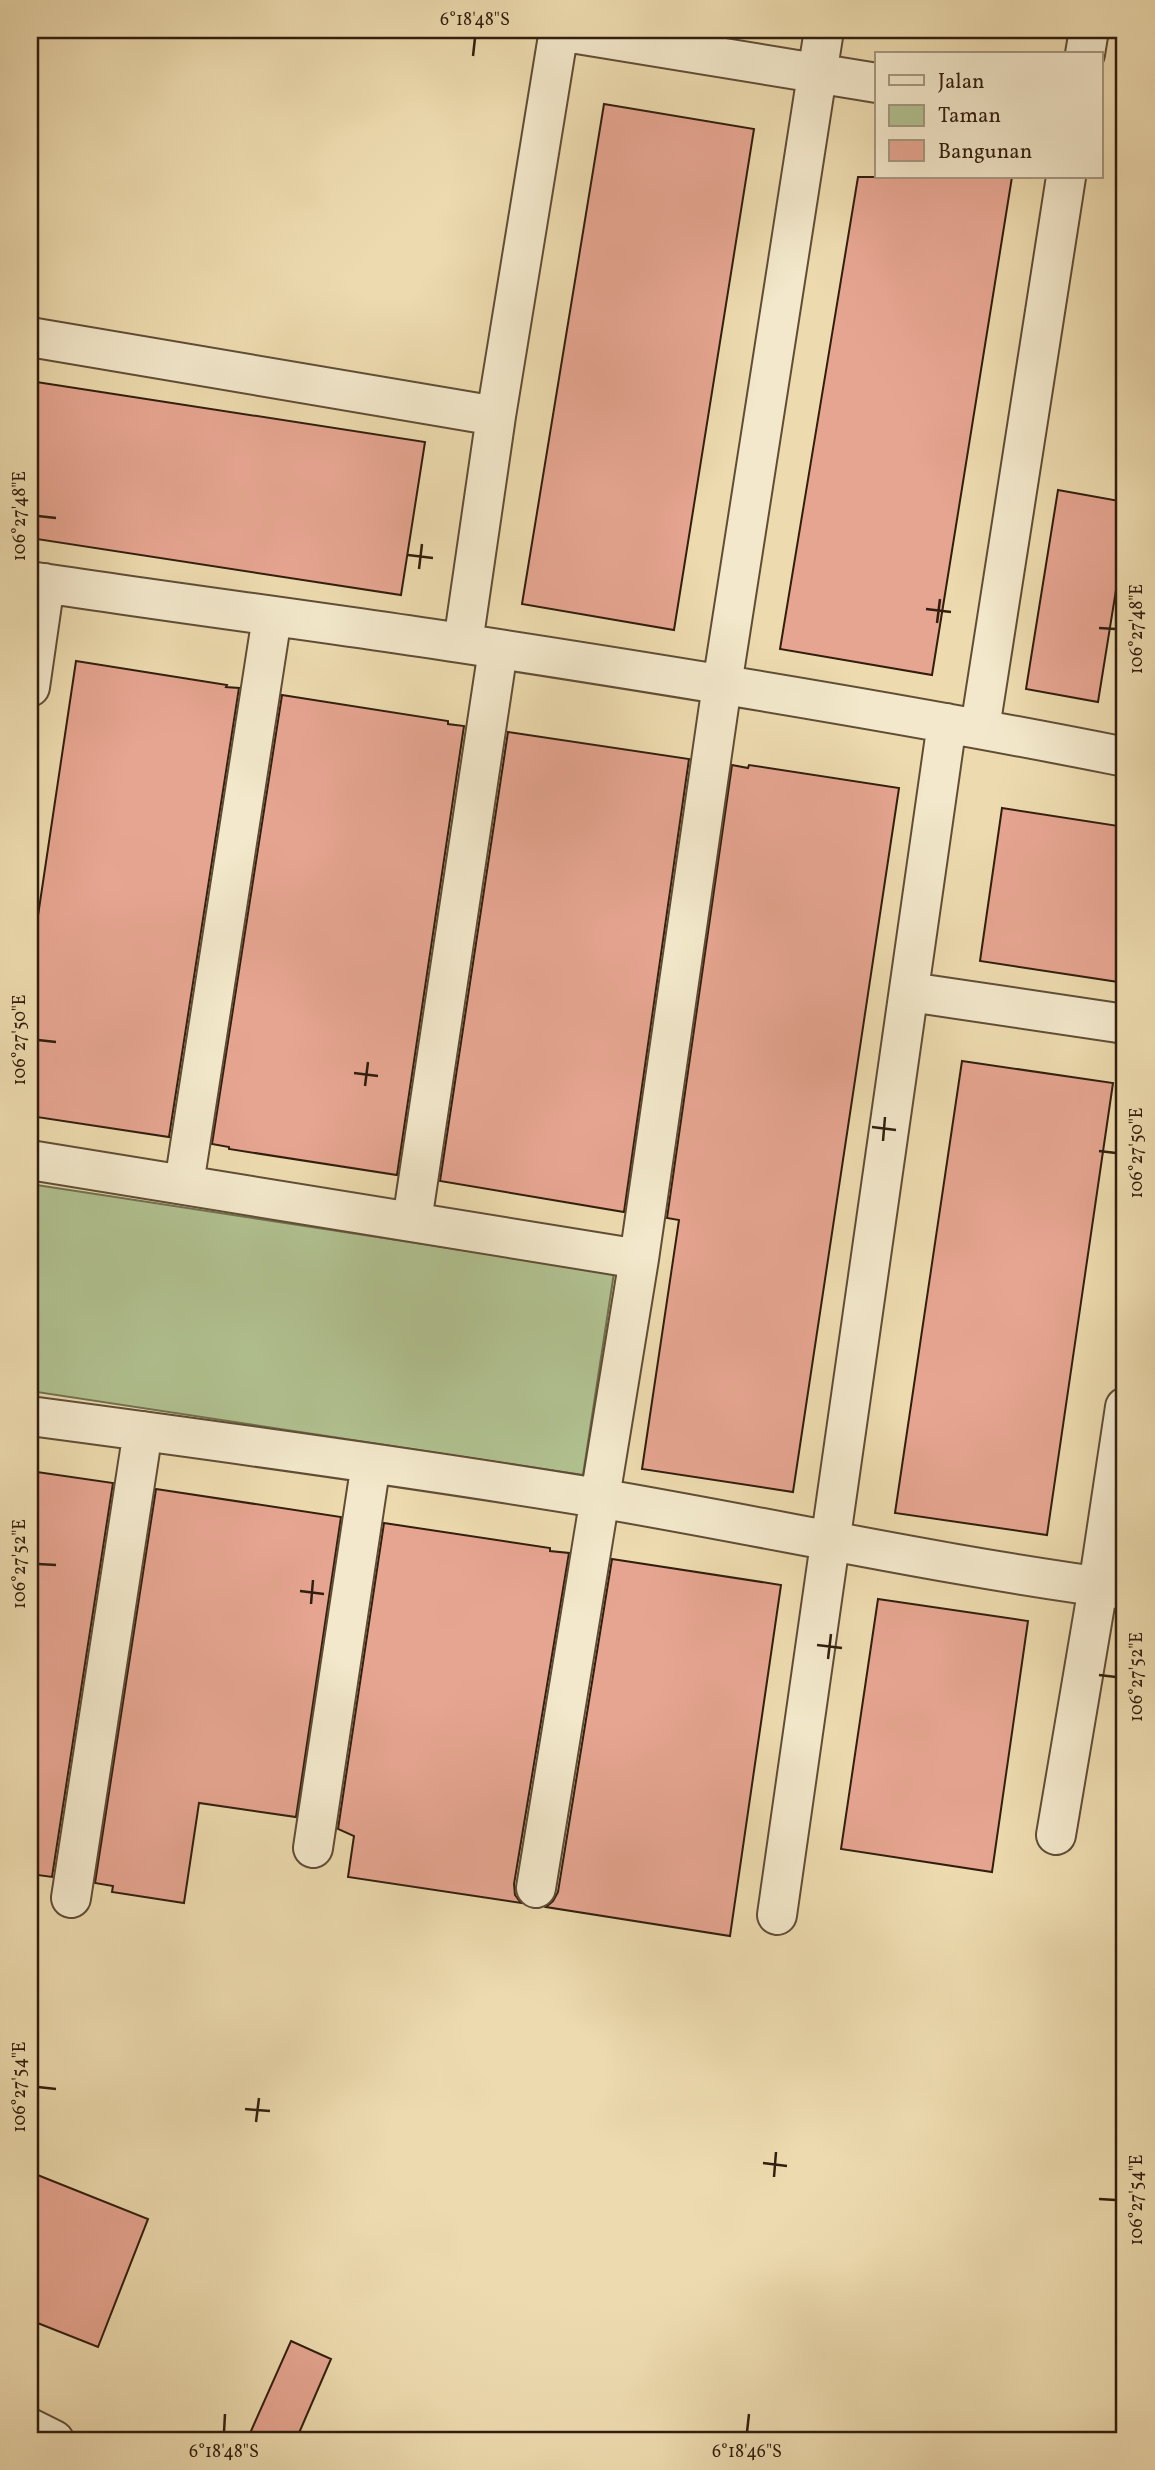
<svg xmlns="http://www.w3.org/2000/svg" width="1155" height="2470" font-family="Vollkorn,serif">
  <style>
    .green { fill: #b1c190; stroke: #71704f; stroke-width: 2 }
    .building { fill: #e6a591; stroke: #311e0e; stroke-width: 2 }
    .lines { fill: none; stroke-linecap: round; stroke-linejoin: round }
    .street-casing { stroke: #604d36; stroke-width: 42 }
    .street { stroke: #f3e8cb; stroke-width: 38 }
    .ticks { fill: none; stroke: #311e0e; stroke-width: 2.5 }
    .neatline { fill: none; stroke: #311e0e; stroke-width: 2.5 }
    .ticks-label { font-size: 18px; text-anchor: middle; fill: #311e0e }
  </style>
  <rect width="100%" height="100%" fill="#eddbaf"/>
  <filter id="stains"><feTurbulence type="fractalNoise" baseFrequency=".00286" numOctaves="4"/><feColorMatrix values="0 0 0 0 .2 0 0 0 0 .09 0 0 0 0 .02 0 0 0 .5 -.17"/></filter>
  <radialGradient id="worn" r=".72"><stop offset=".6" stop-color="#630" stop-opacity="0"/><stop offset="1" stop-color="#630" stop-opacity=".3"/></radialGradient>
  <path class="green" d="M30 1184 614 1273 583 1475 30 1391Z"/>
  <path class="building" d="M604 104 754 129 674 630 522 604Z
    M858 177H1012L932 675 780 649Z
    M30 381 425 442 401 595 30 538Z
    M1058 490 1125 502V534L1098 702 1026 689Z
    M76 661 227 685 226 687 239 688 169 1137 30 1116V969Z
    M282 695 448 721V724L464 726 397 1175 229 1149V1147L212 1144Z
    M508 732 689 759 624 1212 440 1181Z
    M732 765 748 768 749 765 899 788 793 1492 642 1469 679 1220 667 1218Z
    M1002 808 1125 827V983L980 961Z
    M962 1061 1113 1083 1047 1535 895 1513Z
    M30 1471 113 1483 52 1877 30 1874Z
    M156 1489 341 1517 296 1817 199 1803 184 1903 112 1892 113 1886 95 1883Z
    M384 1523 550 1548V1551L569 1553 514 1884 515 1895 521 1903 348 1877 354 1836 338 1829Z
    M612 1559 781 1585 730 1936 546 1907 553 1901 558 1892Z
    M878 1599 1028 1621 992 1872 841 1849Z
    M30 2172 148 2219 98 2347 30 2320Z
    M291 2341 331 2359 296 2440H247Z"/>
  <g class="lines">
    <defs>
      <path id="street" d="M559 31 877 83
        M1085 54 1089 30
        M30 337 496 416
        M30 581C173 603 317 621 460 643 682 677 905 713 1125 757
        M463 643 496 416 559 30
        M30 687 45 583
        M980 728 1066 177
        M910 992 1125 1024
        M30 1160 639 1259
        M184 1184 272 617
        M412 1221 498 650
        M30 1416C219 1441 409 1467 598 1498 774 1528 948 1567 1125 1590
        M1056 1835 1098 1587 1125 1407
        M313 1848 371 1463
        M536 1888 639 1259 722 685 824 30
        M71 1898 143 1431
        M777 1915 947 723
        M30 2428 54 2440"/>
    </defs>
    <use href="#street" class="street-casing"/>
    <use href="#street" class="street"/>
  </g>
  <path class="ticks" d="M473 56 475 38M38 516 56 518M408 555 433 558M419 569 422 544M926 609 951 612M937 623 940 599M1099 628 1116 629M38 1040 56 1042M354 1073 378 1076M365 1086 368 1062M872 1127 896 1130M883 1141 885 1117M1099 1151 1116 1153M38 1564 56 1565M300 1591 324 1594M311 1604 313 1580M817 1645 842 1648M828 1659 831 1634M1099 1675 1116 1677M38 2087 56 2089M245 2109 270 2111M256 2122 259 2098M763 2163 787 2166M774 2177 776 2152M1099 2199 1116 2200M224 2432 225 2414M747 2432 749 2414"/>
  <rect width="1155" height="2470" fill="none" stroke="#eddbaf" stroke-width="77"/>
  <rect x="875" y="52" width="228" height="126" fill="#f3e8cb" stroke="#a5977f" stroke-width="2"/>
  <rect x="889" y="75" width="35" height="10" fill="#f3e8cb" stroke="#a5977f" stroke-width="2"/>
  <text x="938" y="88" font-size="21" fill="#311e0e">Jalan</text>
  <rect x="889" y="105" width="35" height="21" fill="#b1c190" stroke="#a5977f" stroke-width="2"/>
  <text x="938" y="122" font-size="21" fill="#311e0e">Taman</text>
  <rect x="889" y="140" width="35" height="21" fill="#e6a591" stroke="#a5977f" stroke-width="2"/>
  <text x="938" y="158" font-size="21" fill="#311e0e">Bangunan</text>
  <rect x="38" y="38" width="1078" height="2394" class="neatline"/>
  <g class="ticks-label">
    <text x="475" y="25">6°18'48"S</text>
    <text transform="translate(19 516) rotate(-90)" y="6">106°27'48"E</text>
    <text transform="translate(1136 629) rotate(-90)" y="6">106°27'48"E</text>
    <text transform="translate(19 1040) rotate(-90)" y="6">106°27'50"E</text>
    <text transform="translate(1136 1153) rotate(-90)" y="6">106°27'50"E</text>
    <text transform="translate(19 1564) rotate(-90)" y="6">106°27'52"E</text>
    <text transform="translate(1136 1677) rotate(-90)" y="6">106°27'52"E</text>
    <text transform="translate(19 2087) rotate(-90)" y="6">106°27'54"E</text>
    <text transform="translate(1136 2200) rotate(-90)" y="6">106°27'54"E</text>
    <text x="224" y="2457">6°18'48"S</text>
    <text x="747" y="2457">6°18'46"S</text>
  </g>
  <rect width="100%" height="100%" filter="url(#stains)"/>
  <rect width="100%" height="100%" fill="url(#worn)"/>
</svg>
